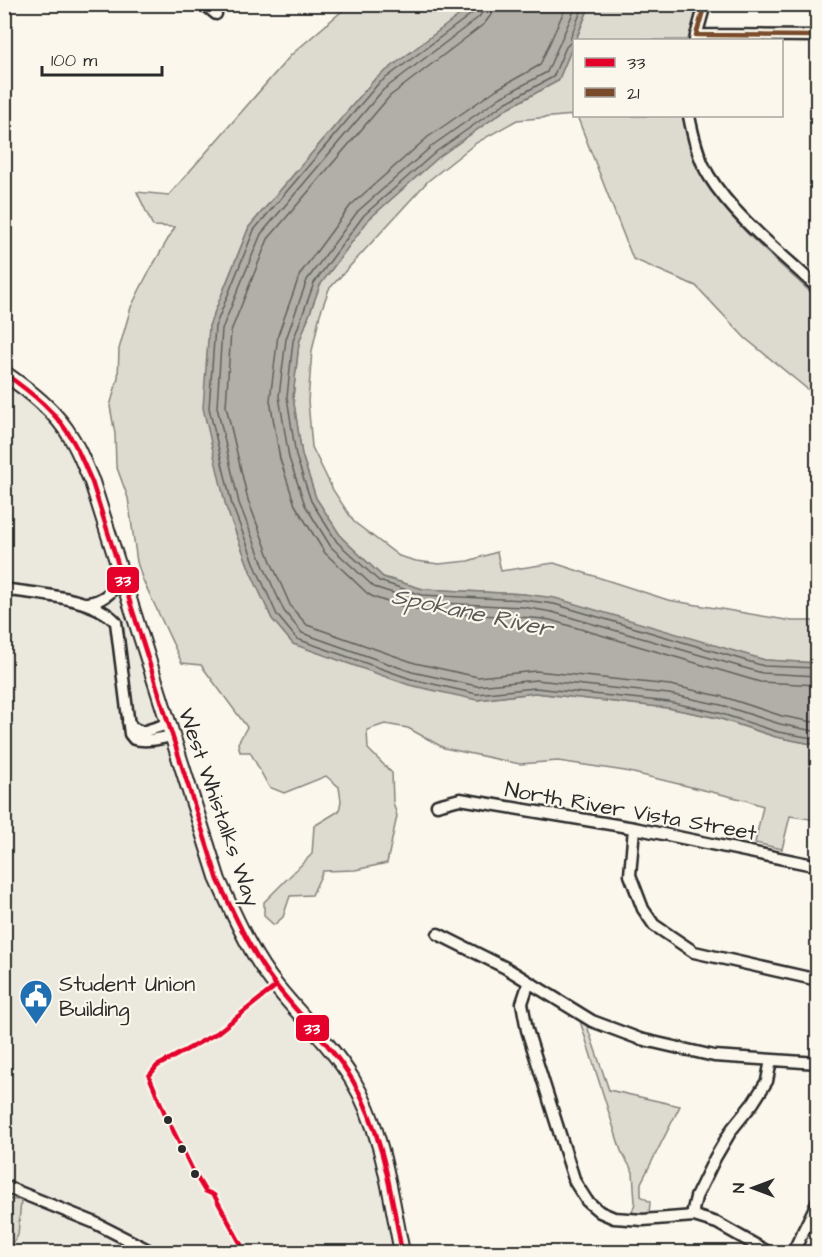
<svg xmlns="http://www.w3.org/2000/svg" width="822" height="1257" font-family="'Architects Daughter',sans-serif">
  <style>
    .built { fill: #ebe8de }
    .green { fill: #dddad0; stroke: #84827e; stroke-width: 1.5 }
    .water { fill: #b1afa7; stroke: #7b7a75; stroke-width: 1.5 }
    .lines { fill: none; stroke-linecap: round; stroke-linejoin: round }
    .shore { stroke: #61605d; stroke-width: 1.5 }
    .minor-casing { stroke: #2b2b2b; stroke-width: 15 }
    .major-casing { stroke: #2b2b2b; stroke-width: 18 }
    .minor { stroke: #fbf7ec; stroke-width: 10 }
    .major { stroke: #fbf7ec; stroke-width: 14 }
    .bus-1-casing { stroke: #fbf7ec; stroke-width: 9 }
    .bus-2-casing { stroke: #fbf7ec; stroke-width: 9 }
    .bus-1 { stroke: #e4002b; stroke-width: 4.5 }
    .bus-2 { stroke: #7a4b2a; stroke-width: 4.5 }
    .bus-dot { fill: #2b2b2b; stroke: #fbf7ec; stroke-width: 2 }
    .labels { text-anchor: middle; stroke-width: 4.5; stroke-linejoin: round; paint-order: stroke }
    .street-label { font-size: 22px; fill: #2b2b2b; stroke: #fbf7ec }
    .poi-label { font-size: 22px; fill: #2b2b2b; stroke: #fbf7ec; text-anchor: start }
    .water-label { font-size: 24px; font-style: italic; fill: #5a5956; stroke: #fbf7ec }
    .line-badge { stroke: #fbf7ec; stroke-width: 2 }
    .badge-label { font-size: 16px; text-anchor: middle; font-weight: bold; fill: #fff }
  </style>
  <rect width="100%" height="100%" fill="#fbf7ec"/>
  <filter id="ink" filterUnits="userSpaceOnUse"><feTurbulence type="fractalNoise" baseFrequency=".0167" numOctaves="2"/><feDisplacementMap in="SourceGraphic" scale="12" xChannelSelector="R" yChannelSelector="G"/><feConvolveMatrix kernelMatrix="1 2 1 2 8 2 1 2 1" color-interpolation-filters="sRGB"/></filter>
  <g filter="url(#ink)">
    <path class="built" d="M4 373 72 438 158 694 247 942 323 1040 374 1123 402 1252H5Z"/>
    <path class="green" d="M349 5H474L374 80 249 227 209 326 226 506 251 573 272 619 477 700 535 693 668 708 718 718 776 737 817 745V820L790 816 782 849 755 843 763 806 745 800 625 771 558 761 520 764 444 748 408 728 385 724 367 730 368 749 392 773 393 802 397 816 387 863 355 870 323 871 312 895 290 896 283 917 274 925 264 916V902L312 854 314 826 339 811 341 801 339 787 326 776 284 793 269 787 250 752H240L238 743 247 727 201 665 182 663 142 578 137 562 128 498 116 465 115 434 110 406 118 378 119 349 131 307 146 277 175 227 153 226 137 192 169 195 291 55Z
      M590 5H699L689 40H576Z
      M574 43V115L517 120 476 143 428 181 329 289 320 314 312 351 308 401 312 447 333 490 354 522 399 556 416 561 439 564 468 561 497 552 501 571 554 563 668 600 792 621H817V663L765 660 524 594 423 589 383 577 342 538 316 498 302 455 293 397 299 343 320 285 369 219 440 156 508 108 558 81Z
      M577 116H684C688 137 693 158 704 177 729 224 779 262 817 298V397L745 338 696 286 633 259Z
      M580 1021 587 1026 609 1090 680 1106 641 1183V1196L650 1202 649 1215H631L635 1203 633 1172 621 1151Z
      M5 1199 21 1200 18 1235 7 1252H4Z"/>
    <path class="water" d="M474 4 590 5 558 81 508 108 440 156 369 219 320 285 299 343 293 397 302 455 316 498 342 538 383 577 423 589 524 594 555 598 765 660 817 663V745L776 737 718 718 668 708 535 693 477 700 409 685 293 644 272 619 251 573 226 507 203 408 209 326 249 227 374 80Z"/>
    <g class="lines">
      <path class="shore" d="M476 4 474 12 378 84 254 230 215 327 209 408 232 505 257 570 277 615 297 639 411 679 477 694 535 688 669 702 719 713 778 732 818 739
        M484 4 483 11 479 17 383 90 261 234 222 329 217 407 239 503 264 567 284 611 302 633 412 672 477 686 536 680 669 694 721 705 780 724 818 732
        M493 4 491 15 484 24 390 96 268 239 231 331 226 406 248 500 272 564 291 607 307 625 415 663 478 677 536 671 670 685 724 697 782 716 818 723
        M567 4 540 65 497 89 428 137 351 205 300 274 278 335 270 400 280 459 295 505 325 553 368 594C376 599 385 601 394 604 444 618 499 613 550 620L760 682 818 685
        M577 4 547 72 501 97 433 145 358 211 307 280 286 339 279 396 289 458 305 505 331 547 374 587 421 602 523 607 552 612 762 673 818 676
        M584 4 571 36V42L566 47 553 77 505 103 437 151 364 215 314 283 293 341 287 397 296 456 311 501 337 542 379 581 422 595 524 600 554 604 764 666 818 668"/>
      <defs>
        <path id="minor" d="M204 4 216 14
          M696 35 818 36
          M695 40 705 4
          M689 116C693 136 698 158 709 176 734 217 783 255 818 288
          M4 589C39 595 92 596 116 622L130 734 134 739C147 742 158 739 171 736
          M87 603C104 601 111 592 123 579
          M128 722 133 728 142 732 168 724
          M437 805 460 799 634 828 818 866
          M634 828 630 875 643 909 654 925 694 952 818 980
          M438 934 506 968 592 1021 640 1039 714 1056 818 1063
          M529 982 522 1003 527 1030 575 1182 587 1201 600 1212 614 1218 643 1220 694 1216 717 1223 768 1252
          M4 1186 93 1222 152 1252
          M694 1216 693 1210 696 1197 715 1158 732 1129 753 1103 767 1081 771 1060
          M793 1252 818 1201"/>
        <path id="major" d="M4 373C30 391 56 411 72 439 80 452 85 467 92 482L218 880C235 917 251 955 277 987 302 1018 331 1045 352 1079 383 1130 390 1194 402 1252"/>
      </defs>
      <use href="#minor" class="minor-casing"/>
      <use href="#major" class="major-casing"/>
      <use href="#minor" class="minor"/>
      <use href="#major" class="major"/>
      <defs>
        <path id="bus-1" d="M4 373C32 393 58 413 74 443 81 456 86 469 92 482L218 880C235 916 251 953 275 984 300 1017 332 1045 353 1081 383 1133 391 1194 402 1252
          M245 1252 214 1195 205 1191 193 1171 165 1114 149 1076 157 1066 217 1033 276 986"/>
        <path id="bus-2" d="M705 4 696 35 818 36"/>
      </defs>
      <use href="#bus-1" class="bus-1-casing"/>
      <use href="#bus-2" class="bus-2-casing"/>
      <use href="#bus-1" class="bus-1"/>
      <use href="#bus-2" class="bus-2"/>
    </g>
  </g>
  <defs>
    <symbol id="civic-pin" viewBox="-11 -11 22 30"><path d="M0 17L-7.5 6A9.5 9.5 0 1 1 7.5 6Z" fill="#1f6fb2" stroke="#fbf7ec"/><path d="M-.6-6.5H3V-4.5H.6V-3L4-1V1h2V6H-6V1h2V-1L-.6-3ZM-1.2 2.5V6h2.4V2.5Z" fill="#fff"/></symbol>
  </defs>
  <g fill-rule="evenodd">
    <use href="#civic-pin" x="17" y="977" width="38" height="52"/>
  </g>
  <g class="bus-dot">
    <circle cx="168" cy="1120" r="5"/>
    <circle cx="182" cy="1149" r="5"/>
    <circle cx="195" cy="1174" r="5"/>
  </g>
  <g class="labels">
    <g class="street-label">
      <text transform="translate(220 807) rotate(71)" y="8">West Whistalks Way</text>
      <text transform="translate(631 810) rotate(10)" y="8">North River Vista Street</text>
    </g>
    <g class="poi-label">
      <text x="59" y="991">Student Union<tspan x="59" dy="25">Building</tspan></text>
    </g>
    <g class="water-label">
      <text transform="translate(472 612) rotate(12)" y="8">Spokane River</text>
    </g>
  </g>
  <g class="line-badge">
    <rect x="106" y="566" width="34" height="28" rx="6" fill="#e4002b"/>
    <rect x="295" y="1014" width="35" height="28" rx="6" fill="#e4002b"/>
  </g>
  <g class="badge-label">
    <text x="123" y="586">33</text>
    <text x="312" y="1034">33</text>
  </g>
  <rect width="822" height="1257" fill="none" stroke="#fbf7ec" stroke-width="24"/>
  <rect x="12" y="12" width="798" height="1233" fill="none" stroke="#2b2b2b" stroke-width="2" filter="url(#ink)"/>
  <rect x="573" y="39" width="210" height="78" fill="#fbf7ec" stroke="#a8a59f" stroke-width="1.5"/>
  <rect x="585" y="58" width="30" height="9" fill="#e4002b" stroke="#a8a59f" stroke-width="1.5"/>
  <text x="627" y="69" font-size="18" fill="#2b2b2b">33</text>
  <rect x="585" y="88" width="30" height="9" fill="#7a4b2a" stroke="#a8a59f" stroke-width="1.5"/>
  <text x="627" y="99" font-size="18" fill="#2b2b2b">21</text>
  <g transform="translate(753 1188) rotate(270)" stroke="#fbf7ec" stroke-width="4.5" paint-order="stroke">
  <path d="M0-4.5L10 22L0 15L-10 22Z" fill="#2b2b2b"/>
  <text y="-9" font-size="16" font-weight="bold" text-anchor="middle" fill="#2b2b2b">N</text>
  </g>
  <path d="M42 66v9h120v-9" fill="none" stroke="#2b2b2b" stroke-width="3"/>
  <text x="51" y="66" font-size="18" fill="#2b2b2b" stroke="#fbf7ec" stroke-width="4.5" paint-order="stroke">100 m</text>
</svg>
